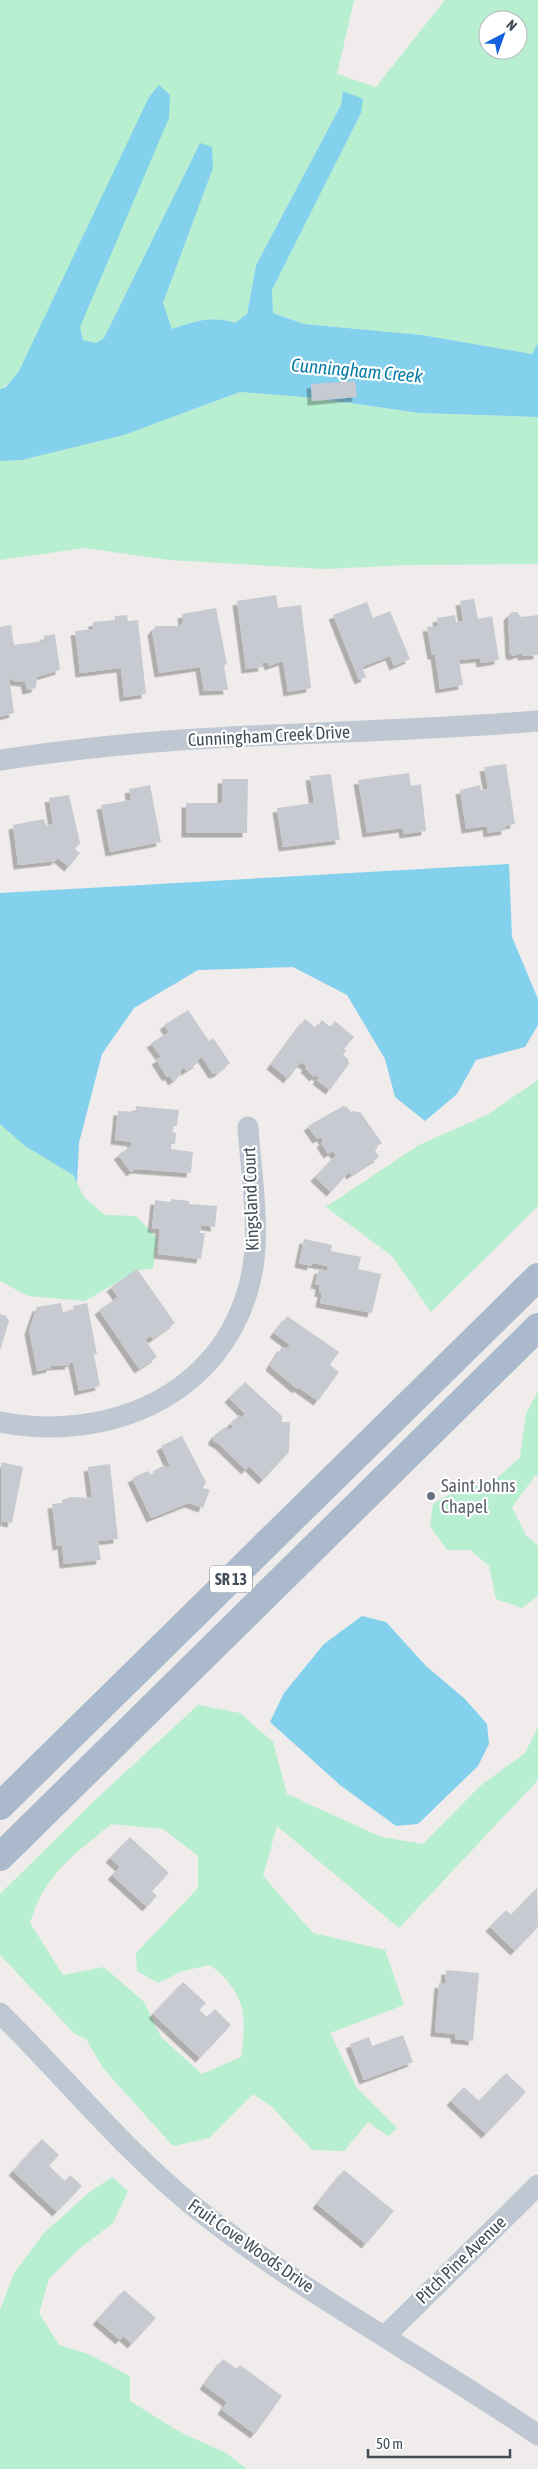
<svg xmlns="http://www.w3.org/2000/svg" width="538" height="2469" font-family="'Asap Condensed',sans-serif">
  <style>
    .green { fill: #b7efd0; fill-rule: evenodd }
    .water { fill: #83d1ed }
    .building { fill: #c8cad2; filter: url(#shadow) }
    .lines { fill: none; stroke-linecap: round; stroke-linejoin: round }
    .minor { stroke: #bec7d2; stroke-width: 21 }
    .primary { stroke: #aab9cc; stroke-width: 28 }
    .worship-dot { fill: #6b7280; stroke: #fff; stroke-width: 2 }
    .labels { text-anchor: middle; stroke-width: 4.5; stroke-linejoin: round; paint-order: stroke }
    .shield { fill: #fff; stroke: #7c838b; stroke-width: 1 }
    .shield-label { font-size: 16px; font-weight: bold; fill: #444e59 }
    .street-label { font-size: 18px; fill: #444e59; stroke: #fff }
    .worship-label { font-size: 18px; fill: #5b616d; stroke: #fff; text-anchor: start }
    .water-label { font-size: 19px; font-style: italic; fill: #097da8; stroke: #fff }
  </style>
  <defs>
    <filter id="shadow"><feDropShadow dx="-4.5" dy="4.5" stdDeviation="0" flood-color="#0004"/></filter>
  </defs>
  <rect width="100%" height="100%" fill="#efeceb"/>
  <path class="green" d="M0 0H354L337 74 376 87 445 0H538V343L532 354 422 335 304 324 273 313 272 290 361 113 343 91 341 105 256 265 247 314 235 323C212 315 195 321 172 329L163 303 213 168 200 143 104 338 96 343 83 340 80 327H41C31 346 21 381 0 389ZM488 20H518V50H488Z
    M240 392 315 398 419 413 538 417V564L409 565 325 569 169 560 85 548 0 560V461L22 460 124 435Z
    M538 1080V1206L431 1312 392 1256 326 1207 419 1145 487 1115Z
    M0 1124 25 1146 73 1175 84 1197 105 1215 136 1216 157 1238 153 1269 138 1270 85 1301 28 1296 0 1281Z
    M538 1391V1476H535L512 1507 526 1535 538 1546V1596L522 1608 496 1599 489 1566 470 1550H447L430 1526 433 1504 466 1485 487 1487 520 1458 526 1414Z
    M198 1705 240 1713 273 1742 287 1794 381 1837 423 1844 480 1786 525 1753 538 1727V1780L399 1928 277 1826 263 1876 313 1933 385 1950 404 2005 330 2033 357 2088 397 2128 388 2136 368 2122 344 2151 312 2150 272 2107 253 2094 209 2138 173 2146 103 2068 86 2039 75 2034 0 1955V1894L94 1801ZM111 1824 163 1829 198 1856V1888L136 1953 137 1971 158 1983 183 1971 210 1965C246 1993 247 2015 241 2057L202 2074 161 2037 144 2002 104 1967 63 1975 30 1923C45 1873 73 1856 111 1824Z
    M112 2177 128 2191 113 2223 79 2249 49 2279 39 2313 59 2345 88 2354 130 2376V2401L178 2431 226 2453 247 2469H0V2310L14 2273 44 2233 91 2191Z"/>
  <path class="water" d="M159 85 170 95 169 118 80 327 83 340 96 343 104 338 200 143 212 147 213 168 163 303 172 329C195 321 212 315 235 323L247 314 256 265 341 105 343 91 363 99 361 113 272 290 273 313 304 324 422 335 532 354 538 343V417L419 413 315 398 240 392 124 435 22 460 0 461V389L6 387 19 371 149 97Z
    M509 864 512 937 538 999V1025L525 1047 476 1060 457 1094 425 1121 395 1097 385 1059 347 995 293 967 198 970 134 1008 102 1054 79 1143 77 1183 73 1175 25 1146 0 1124V893Z
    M362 1616 386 1622 426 1666 465 1699 487 1724 489 1744 478 1766 418 1824 396 1826 340 1785 270 1722 284 1693 324 1644Z"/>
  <path class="building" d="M355 381 357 397 312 401 311 384Z
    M276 595 278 608 301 605 311 688 288 692 283 661 269 666 268 662 262 663 263 667 246 669 237 601Z
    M474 599 478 619 492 616 499 660 481 663 480 658 459 660 463 685 440 689 435 655H432L427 627 438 626 437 618 455 615 456 622 463 621 460 601Z
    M367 602 373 618 390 611 410 659 394 666 390 656 362 667 366 677 359 680 333 615Z
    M216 608 227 664 224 665 228 690 204 691 200 667 159 673 152 631 156 626H179L183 622 182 614Z
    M512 612H517L521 617 538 615V655L522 656V653L513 656 510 654 508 616Z
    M127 615 128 621 138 620 146 694 124 697 121 668 80 673 75 631 93 629V622L115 620V616Z
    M11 625 14 645 44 641V636L55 634 60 670 37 677 36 688 27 690 25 682 14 681 9 677 14 713 0 717V627Z
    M506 764 515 824 505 826 506 830 488 833 487 826 466 829 460 790 480 785 481 790 488 789 484 767Z
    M409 773 411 786 421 784 426 831 404 834 403 828 367 833 358 780Z
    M331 774 340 840 283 847 277 808 314 803 310 776Z
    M222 779H248L247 833H186V803H222Z
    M150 785 161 842 110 852 101 805 131 800 129 789Z
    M69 795 80 843 75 849 80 853 69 867 58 858 55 861 18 865 13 825 44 819 46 826 53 824 49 798Z
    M188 1010 209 1041 213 1038 230 1063 218 1073 213 1074 202 1057 197 1060 198 1063 186 1071 184 1067 180 1070 181 1075 173 1081 169 1075 167 1077 156 1060 161 1057 151 1043 169 1032 164 1025Z
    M305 1019 316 1028 322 1020 330 1027 335 1021 354 1037 344 1049 346 1051 343 1055 348 1059 349 1064 330 1090 317 1080 319 1077 316 1075 314 1077 305 1068 307 1066 301 1062 288 1079 271 1065Z
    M136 1106 179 1110 177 1126H172V1132L176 1133 175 1144H171V1149L193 1152 191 1173 135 1169 131 1172 118 1155 131 1146 132 1142 115 1140 118 1111 136 1112Z
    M343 1106 347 1107 351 1112 354 1111 361 1113 382 1143 374 1148 379 1157 351 1175 349 1172 331 1192 315 1177 336 1155 333 1151 328 1154 321 1143 324 1141 321 1137 317 1139 308 1126Z
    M171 1199 189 1201V1204L217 1206 215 1227 201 1225 200 1233H205L201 1259 158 1254 160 1229 152 1228 155 1200 171 1202Z
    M304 1239 332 1245 331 1251 361 1257 358 1269 381 1274 372 1313 320 1303 322 1293 319 1292 320 1285 315 1284 319 1269 327 1271 328 1266 312 1263 311 1266 299 1263Z
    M137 1269 175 1323 153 1339 150 1336 145 1340 157 1357 139 1369 99 1310 118 1297 111 1287Z
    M61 1303 63 1312 74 1310 73 1306 87 1303 97 1354H94L100 1386 79 1391 73 1362 69 1363 70 1365 51 1366V1368L37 1371 29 1330 37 1307Z
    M0 1314 6 1316 9 1321 0 1351Z
    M287 1316 339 1352 330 1365 339 1372 318 1401 298 1387 297 1389 270 1366 282 1347 286 1349 290 1345 274 1333Z
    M245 1382 282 1416V1422H290L289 1452 263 1480 249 1466 246 1470 219 1444 213 1441V1438L216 1434 225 1427 229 1430 233 1427 230 1424 239 1415 241 1418 245 1414 229 1398Z
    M182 1436 206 1482 203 1488 210 1490 203 1508 189 1503 151 1518 132 1478 148 1471 150 1475 154 1473 153 1471 165 1465 166 1468 170 1466 161 1446Z
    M1 1462 23 1467 12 1523 2 1521 1 1527Z
    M110 1464 118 1539 98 1541 101 1560 64 1564 62 1545 57 1546 52 1504 62 1503V1500L71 1497 92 1498 88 1467Z
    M130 1837 169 1873 152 1891 157 1896 147 1907 112 1875 120 1867 110 1858Z
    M537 1888 538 1927 515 1951 490 1927 506 1910 511 1915Z
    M446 1970 479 1973 473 2041 455 2039V2034L435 2032 439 1983 445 1984Z
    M183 1982 206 2003 199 2010 207 2017 215 2009 231 2025 200 2058 153 2014Z
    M403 2035 413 2062 364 2080 350 2044 369 2037 372 2046Z
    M506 2073 526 2092 486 2134 451 2101 464 2087 479 2101Z
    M42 2139 59 2155 49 2166 65 2181 70 2175 82 2186 57 2212 13 2171Z
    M344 2170 394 2211 366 2244 317 2204Z
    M124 2290 156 2318 132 2344 123 2336 120 2340 97 2320Z
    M223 2359 237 2369 240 2365 282 2396 255 2434 222 2410 227 2402 204 2385Z"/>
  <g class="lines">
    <path class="minor" d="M0 760C60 751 121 744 181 740 300 732 419 731 538 721
      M0 1422C108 1443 222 1396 250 1282 262 1235 251 1175 248 1127
      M0 2013C63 2075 124 2150 192 2205 300 2292 424 2357 538 2435
      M385 2336 538 2185"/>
    <path class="primary" d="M0 1806 538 1277
      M0 1857 538 1327"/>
  </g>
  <circle class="worship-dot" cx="431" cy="1496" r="5"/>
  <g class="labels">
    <rect class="shield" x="210" y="1565.5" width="42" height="27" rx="4"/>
    <g class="shield-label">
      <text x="231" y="1585">SR 13</text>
    </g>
    <g class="street-label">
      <text transform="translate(269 736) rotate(-3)" y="6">Cunningham Creek Drive</text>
      <text transform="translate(251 1199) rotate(-92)" y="6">Kingsland Court</text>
      <text transform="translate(251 2246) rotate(35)" y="6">Fruit Cove Woods Drive</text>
      <text transform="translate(461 2260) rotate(-44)" y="6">Pitch Pine Avenue</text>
    </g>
    <g class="worship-label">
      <text x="441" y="1492">Saint Johns<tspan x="441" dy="21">Chapel</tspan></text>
    </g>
    <g class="water-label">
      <text transform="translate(357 370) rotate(5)" y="7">Cunningham Creek</text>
    </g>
  </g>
  <g transform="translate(503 35) rotate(41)"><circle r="24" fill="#ffffff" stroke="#b4b8bd"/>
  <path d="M0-4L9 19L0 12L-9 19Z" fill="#1462e0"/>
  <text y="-8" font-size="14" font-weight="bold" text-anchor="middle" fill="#444e59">N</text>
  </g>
  <path d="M368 2449v8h142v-8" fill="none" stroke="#444e59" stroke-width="2.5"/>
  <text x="376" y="2449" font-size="15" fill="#444e59" stroke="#ffffff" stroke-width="4" paint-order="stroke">50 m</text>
</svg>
